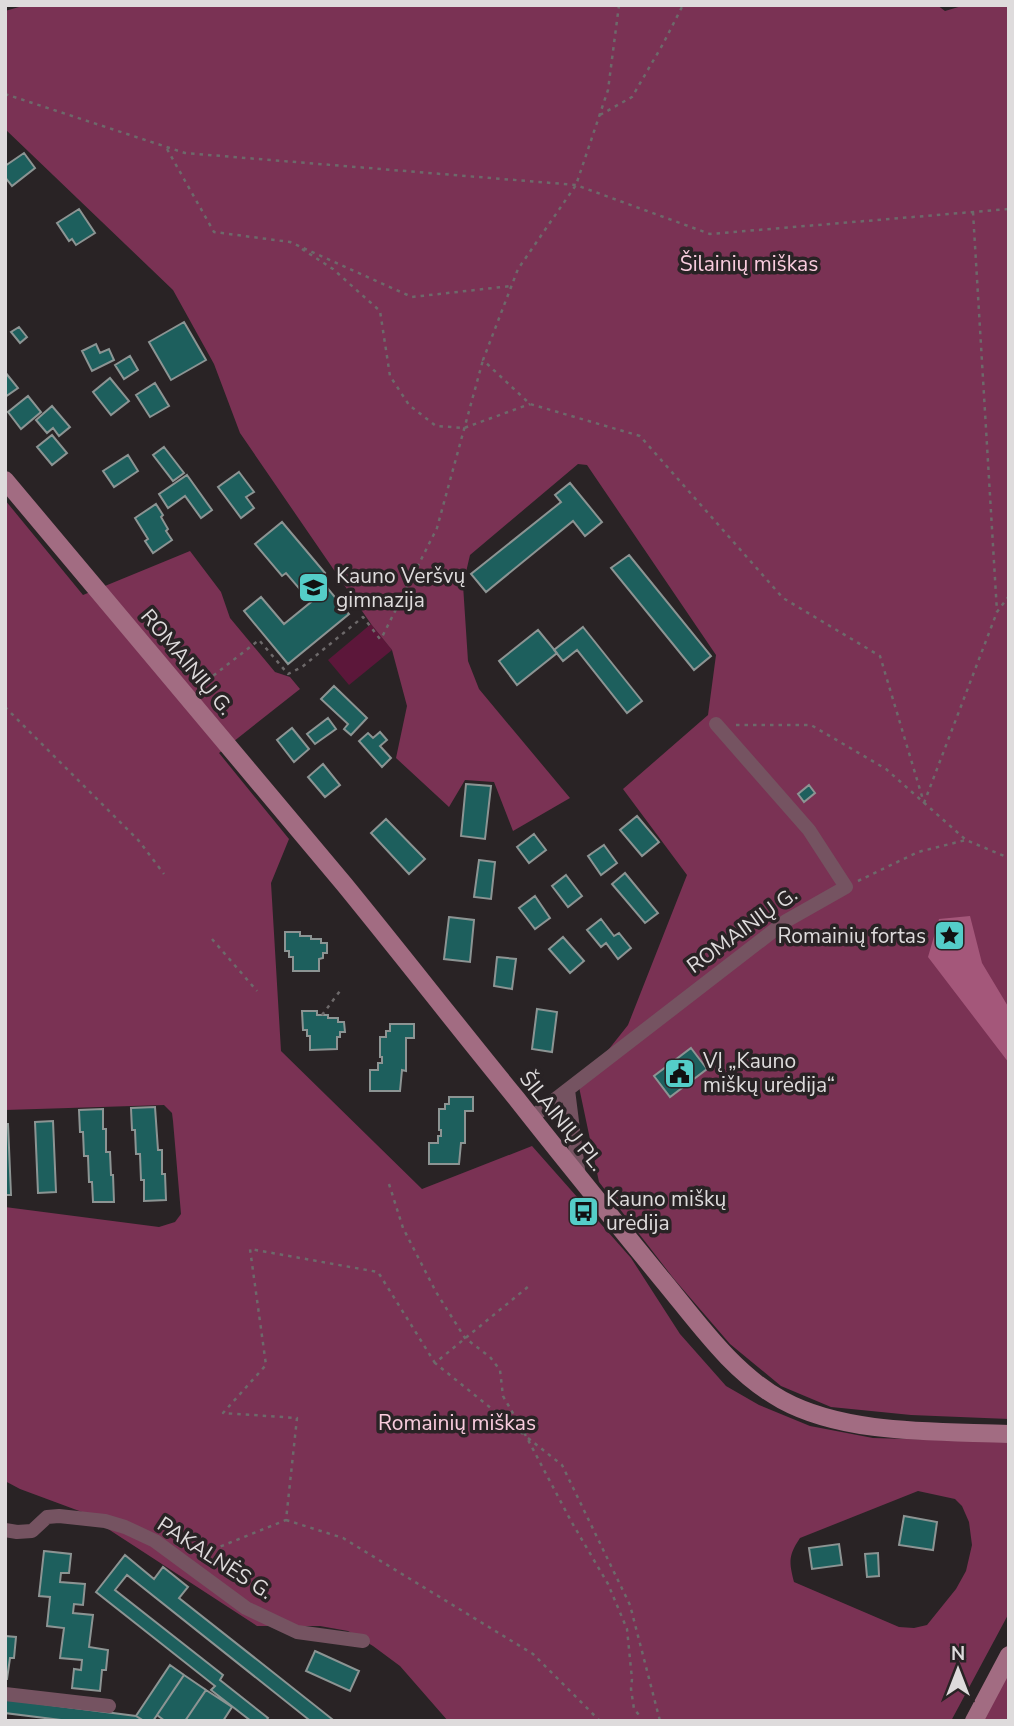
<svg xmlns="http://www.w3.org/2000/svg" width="1014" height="1726" font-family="'Nunito Sans',sans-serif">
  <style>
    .green { fill: #5c173a }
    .forest { fill: #7a3254; fill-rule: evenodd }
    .water { fill: #a4577a }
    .building { fill: #1d5f5d; stroke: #8c9493; stroke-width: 2 }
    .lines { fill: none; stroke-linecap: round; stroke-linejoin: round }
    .path { stroke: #6d696a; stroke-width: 2.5; stroke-dasharray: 3.5 5; stroke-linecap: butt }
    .street { stroke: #755361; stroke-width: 14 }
    .secondary { stroke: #a26c82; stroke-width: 18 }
    .labels { text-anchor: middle; stroke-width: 7; stroke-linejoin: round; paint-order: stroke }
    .park-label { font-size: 21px; fill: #f9ccde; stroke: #292325 }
    .poi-label { font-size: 21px; fill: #dedbdc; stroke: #292325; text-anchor: start }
    .street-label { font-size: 21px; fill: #dedbdc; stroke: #292325 }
  </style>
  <rect width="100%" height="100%" fill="#292325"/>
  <path class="green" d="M371 624 392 650 349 685 328 660Z"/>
  <path class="forest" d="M26 5H937L945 11 965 5H1009V1419L911 1415 831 1407 781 1386 730 1344 674 1279 599 1182 579 1087 628 1025 687 875 623 789 708 715 716 655 587 465 578 464 470 555 463 585 468 661 479 689 570 798 513 831 494 782 465 780 449 807 396 758 407 706 392 650 371 624 240 433 214 364 173 290 5 129V11Z
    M5 500 83 595 190 551 221 592 230 618 275 672 290 677 300 689 219 753 289 839 271 883 281 1051 422 1189 532 1146 631 1258 680 1334 726 1386 759 1405 810 1426 873 1438 1009 1442V1613L951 1721H448L400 1666 373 1646 348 1631 320 1626H257L82 1512 20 1489 5 1481V1207L159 1227 175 1222 181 1214 173 1121 172 1113 164 1105 5 1110ZM918 1491 955 1499 962 1506 969 1522 972 1545 966 1571 956 1589 927 1625 914 1628 899 1627 794 1582C789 1562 788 1556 800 1538Z
    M1009 1667V1721H981Z"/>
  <path class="water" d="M970 916 982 963 1009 1008V1063L928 957 939 919Z"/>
  <path class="building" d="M24 153 35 168 12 186 5 177V166Z
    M79 209 95 233 76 245 72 239 69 241 57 223Z
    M184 322 206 360 171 380 149 342Z
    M19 327 27 337 20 343 11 332Z
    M96 344 100 353 109 349 114 360 92 371 82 351Z
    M130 356 138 370 124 379 115 365Z
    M5 372 18 388 5 397Z
    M110 378 129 401 111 415 93 392Z
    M155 383 169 406 150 417 136 395Z
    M28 396 41 412 21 429 8 412Z
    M52 406 70 427 59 436 53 428 47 433 36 420Z
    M52 435 67 453 52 465 37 447Z
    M164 447 184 473 173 481 153 455Z
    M128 455 138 471 114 487 103 471Z
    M239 472 254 492 246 497 254 508 241 518 218 487Z
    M187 475 212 510 201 518 185 496 168 508 159 494Z
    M570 483 602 522 585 536 573 521 486 592 471 574 561 502 555 495Z
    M156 504 163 515 161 517 168 529 166 531 172 540 153 553 145 541 148 539 135 518Z
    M282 522 325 573 319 578 349 614 288 664 244 611 261 597 284 624 311 602 286 573 282 576 255 544Z
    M629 555 711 656 694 670 611 568Z
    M583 627 642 701 627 713 577 650 563 661 554 650Z
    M538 630 557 653 517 685 499 661Z
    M334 686 367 718 351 735 344 729 348 724 321 699Z
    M328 718 336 729 315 744 307 734Z
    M292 728 309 749 294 762 277 740Z
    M380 732 387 740 380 746 391 758 382 767 359 741 368 733 373 738Z
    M323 764 340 785 325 797 308 777Z
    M466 784 491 786 485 839 461 836Z
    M809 785 815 793 804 802 798 794Z
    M637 816 659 842 642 856 620 830Z
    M386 819 425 859 409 874 371 833Z
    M534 834 546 850 529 863 517 847Z
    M604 845 617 863 601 875 588 856Z
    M479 860 495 862 491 899 474 897Z
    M625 873 658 913 645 923 612 884Z
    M566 875 582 896 568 907 552 886Z
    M535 896 550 918 535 929 519 908Z
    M449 917 474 920 470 962 444 959Z
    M601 919 614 936 619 933 631 948 618 959 606 943 601 947 587 930Z
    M285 932H300V936H311V939H321V943H327V953H323V958L319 959V971H293V957H289V951H285Z
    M563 937 584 961 570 973 549 949Z
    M497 957 516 959 512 989 494 986Z
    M537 1009 557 1012 552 1052 532 1049Z
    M302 1011H317V1015H328V1018H338V1022H344L345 1032H340V1037H337V1049L310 1050V1036H307V1030H303Z
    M390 1024H414V1038H406V1071L402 1070 400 1091H370V1070H378V1063H382V1057H380V1037H386V1031H390Z
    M691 1048 707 1069 670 1097 654 1076Z
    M449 1097H473V1111H465V1143H461L459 1164H429V1143H438V1136H441V1130H439V1109H445V1104H449Z
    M155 1107 158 1150H162V1174H165L166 1200 144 1201V1180H141L140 1154H136L135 1130H132L131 1108Z
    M103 1109V1129H106V1152H110L111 1175H113L114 1202H93L92 1182H89L88 1156H84L83 1132H80L79 1110Z
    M53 1121 56 1192 38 1193 35 1122Z
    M5 1124H8L11 1195H5Z
    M904 1516 937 1522 933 1550 899 1545Z
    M839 1544 842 1565 812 1569 809 1548Z
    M44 1551 71 1554 69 1573H61L60 1582 85 1584 83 1605 74 1604 73 1613 93 1615 89 1647 108 1650 106 1670H102L100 1691 72 1688 74 1669 81 1670 82 1660 60 1658 64 1628 47 1626 50 1597 39 1596Z
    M878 1553 879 1576 867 1577 865 1554Z
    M125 1555 154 1579 163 1567 188 1587 179 1598 332 1719 330 1721H306L308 1719 127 1575 115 1590 223 1675 220 1680 268 1718 266 1721H251L211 1690 215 1686 96 1592Z
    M5 1636 16 1637 14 1658H10L7 1679H5Z
    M315 1651 359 1671 350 1691 306 1671Z
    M170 1665 184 1675 153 1721H144L136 1716Z
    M184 1675 206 1690 185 1721H165L157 1715Z
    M206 1690 232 1707 223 1721H185Z
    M5 1699 136 1716 144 1721H69L5 1713Z"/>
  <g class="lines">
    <path class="path" d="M619 5 608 90 576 185 518 269 483 360 530 404 640 436 783 598 880 656 924 803
      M5 94 185 153 576 185 710 234 1009 209
      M600 115 632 97 663 44 683 5
      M167 149 214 232 290 242 412 297 511 286
      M973 212 997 612
      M302 249 333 269 380 311 390 376 409 405 436 426 464 428 530 404
      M200 686 259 640 288 674 302 667 363 617 380 639 382 637 437 528 483 360
      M5 707 139 841 164 874
      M736 725H811L886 769 966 840 1009 858
      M924 803 997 612 1009 596
      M858 881 918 852 966 840
      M212 939 257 991
      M322 1015 340 991
      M389 1184 403 1228 436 1292 465 1338 490 1357 500 1370 503 1396 526 1436 571 1521 608 1584 627 1629 632 1679 631 1689 634 1709 639 1715 637 1721
      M523 1434 435 1363 529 1286
      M528 1438 562 1465 630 1605 660 1721
      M286 1520 343 1538 533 1654 600 1721
      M197 1556 286 1520 297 1418 223 1413 266 1365 250 1249 378 1272 435 1363"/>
    <path class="street" d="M568 1090 579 1177
      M531 1118 786 921 846 887 809 830 716 724
      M5 1530 17 1532 32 1531 47 1517 59 1516 105 1521 125 1527 155 1541 246 1608 297 1632 363 1641
      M5 1694 109 1706"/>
    <path class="secondary" d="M5 480C118 615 232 749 344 884 402 955 458 1027 516 1098 564 1159 612 1218 661 1278 697 1321 732 1373 782 1400 846 1435 937 1431 1009 1434
      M974 1721 1009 1655"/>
  </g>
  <defs>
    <symbol id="school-square" viewBox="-11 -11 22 22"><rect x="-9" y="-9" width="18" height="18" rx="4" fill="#54cdc8" stroke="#292325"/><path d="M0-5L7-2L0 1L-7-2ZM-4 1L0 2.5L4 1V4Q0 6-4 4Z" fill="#111"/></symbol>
    <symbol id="sight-square" viewBox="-11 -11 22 22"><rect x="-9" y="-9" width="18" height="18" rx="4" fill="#54cdc8" stroke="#292325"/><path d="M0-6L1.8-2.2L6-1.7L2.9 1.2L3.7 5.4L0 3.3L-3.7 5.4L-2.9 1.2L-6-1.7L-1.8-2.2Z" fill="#111"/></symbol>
    <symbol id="civic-square" viewBox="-11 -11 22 22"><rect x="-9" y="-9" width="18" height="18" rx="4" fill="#54cdc8" stroke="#292325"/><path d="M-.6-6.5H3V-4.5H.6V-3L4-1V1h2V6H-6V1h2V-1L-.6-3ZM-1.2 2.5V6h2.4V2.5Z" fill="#111"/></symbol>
    <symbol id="bus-square" viewBox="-11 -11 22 22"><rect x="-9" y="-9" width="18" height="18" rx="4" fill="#54cdc8" stroke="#292325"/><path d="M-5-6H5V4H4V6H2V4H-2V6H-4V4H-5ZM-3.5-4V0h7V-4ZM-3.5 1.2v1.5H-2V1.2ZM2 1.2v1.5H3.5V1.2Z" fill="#111"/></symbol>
  </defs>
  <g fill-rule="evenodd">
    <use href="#school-square" x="296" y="570" width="35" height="35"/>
    <use href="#sight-square" x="932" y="918" width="35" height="35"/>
    <use href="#civic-square" x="662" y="1056" width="35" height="35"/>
    <use href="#bus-square" x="566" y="1194" width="35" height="35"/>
  </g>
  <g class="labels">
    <g class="park-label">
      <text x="749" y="271">Šilainių miškas</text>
      <text x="457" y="1430">Romainių miškas</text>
    </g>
    <g class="poi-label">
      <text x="336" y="583">Kauno Veršvų<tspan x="336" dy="24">gimnazija</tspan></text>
      <text x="926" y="943" text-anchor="end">Romainių fortas</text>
      <text x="703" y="1068">VĮ „Kauno<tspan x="703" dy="24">miškų urėdija“</tspan></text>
      <text x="606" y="1206">Kauno miškų<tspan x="606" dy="24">urėdija</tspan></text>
    </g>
    <g class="street-label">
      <text transform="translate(187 662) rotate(50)" y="7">ROMAINIŲ G.</text>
      <text transform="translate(742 930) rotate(-36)" y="7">ROMAINIŲ G.</text>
      <text transform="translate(562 1121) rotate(51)" y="7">ŠILAINIŲ PL.</text>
      <text transform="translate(215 1558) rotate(33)" y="7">PAKALNĖS G.</text>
    </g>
  </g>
  <rect width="1014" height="1726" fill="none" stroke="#dedbdc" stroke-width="14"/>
  <g transform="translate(958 1670)" stroke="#292325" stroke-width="5" paint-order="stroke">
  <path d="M0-5L12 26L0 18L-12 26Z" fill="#dedbdc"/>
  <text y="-10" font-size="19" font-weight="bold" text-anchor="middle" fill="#dedbdc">N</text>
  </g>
</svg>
